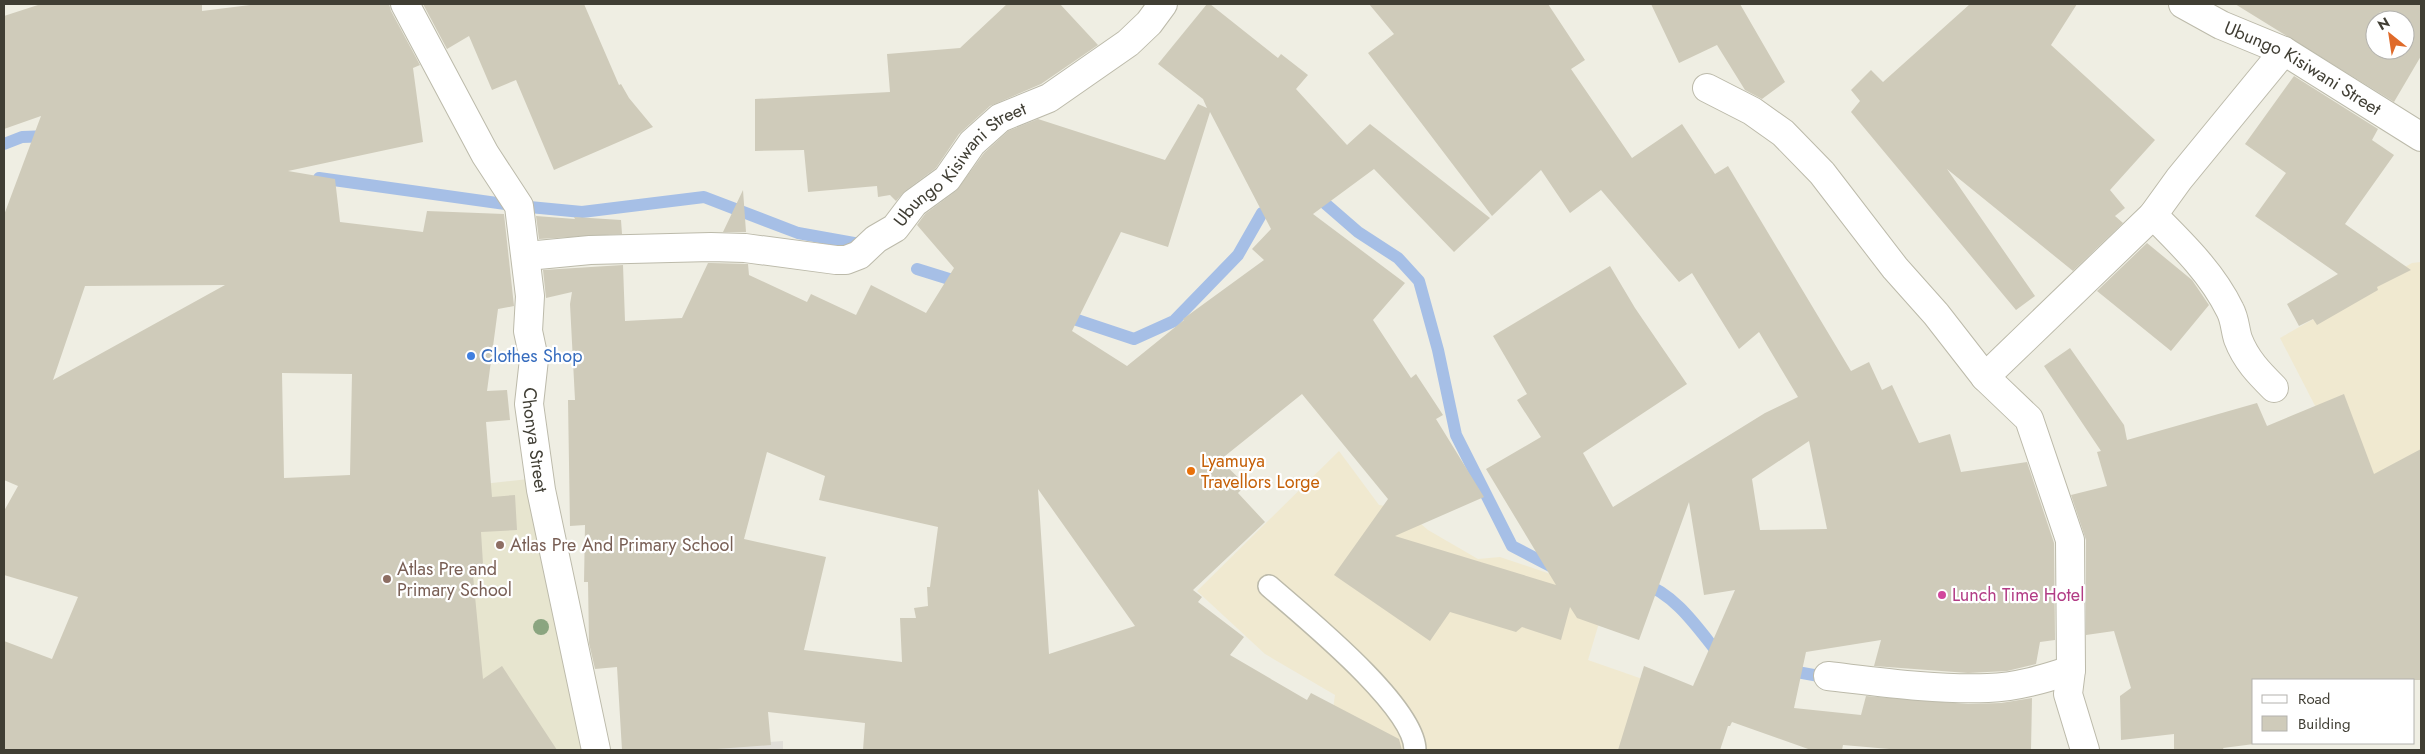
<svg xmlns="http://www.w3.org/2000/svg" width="2425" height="754" font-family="Jost,sans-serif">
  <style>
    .commercial { fill: #f0e9d0 }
    .industrial { fill: #e1dfd8 }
    .education { fill: #e7e5cf }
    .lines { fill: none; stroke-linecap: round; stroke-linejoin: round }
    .stream { stroke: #a6bfe6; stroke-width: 12 }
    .building { fill: #cfcbba; fill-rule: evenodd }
    .lane-casing { stroke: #bcbaaa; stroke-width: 24 }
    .street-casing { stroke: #bcbaaa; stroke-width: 30 }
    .lane { stroke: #fff; stroke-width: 21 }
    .street { stroke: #fff; stroke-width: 28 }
    .tree { fill: #8ba580 }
    .shop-dot { fill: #3f7fe0; stroke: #fff; stroke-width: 2 }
    .food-dot { fill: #e8710a; stroke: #fff; stroke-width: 2 }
    .education-dot { fill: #8d6e63; stroke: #fff; stroke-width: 2 }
    .hotel-dot { fill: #d1479c; stroke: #fff; stroke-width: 2 }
    .labels { text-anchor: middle; stroke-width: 4.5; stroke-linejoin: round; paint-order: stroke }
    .street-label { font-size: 18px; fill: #403e34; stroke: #fff }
    .shop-label { font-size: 18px; fill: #366cbe; stroke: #fff; text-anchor: start }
    .food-label { font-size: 18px; fill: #c56008; stroke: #fff; text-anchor: start }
    .education-label { font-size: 18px; fill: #785e54; stroke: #fff; text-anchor: start }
    .hotel-label { font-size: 18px; fill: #b23c85; stroke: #fff; text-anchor: start }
  </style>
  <rect width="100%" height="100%" fill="#efeee3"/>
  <path class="commercial" d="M2421 262V679H2420L2374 520 2280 338 2412 263Z
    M1339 451 1379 505 1397 508 1414 518 1428 530 1478 559 1500 557 1568 580 1604 606 1588 660 1694 697 1678 750H1327L1335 695 1265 654 1197 591Z"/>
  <path class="industrial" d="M783 741V750H661Z"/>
  <path class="education" d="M538 478 594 750H219V711L483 484Z"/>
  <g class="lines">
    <path class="stream" d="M4 144 22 137 50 136
      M319 178 519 206 582 212 704 197 798 233 865 245
      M1312 199H1320L1358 232 1398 258 1419 281 1438 350 1456 435 1512 546 1556 569
      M917 269 962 283
      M1062 315 1134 339 1174 321 1238 255 1262 213 1279 208
      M1642 583C1676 594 1699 630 1721 657
      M1786 670 1830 678"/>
  </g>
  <path class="building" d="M41 4H202V11L257 4H389L391 11 420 65 413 68 423 142 288 171 335 179 340 222 423 232 427 211 504 214 514 306 498 309 487 391 507 390 510 420 486 422 492 497 515 495 517 530 481 532 483 564 472 565 483 679 502 666 557 750H4V641L52 659 78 597 4 575V511L18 486 4 480V215L41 116 4 129V16ZM225 285 53 380 85 286ZM282 373 352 374 350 475 284 478Z
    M423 4H584L619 85 621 84 629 98 653 127 554 170 516 80 492 90 469 36 447 49Z
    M1007 4H1060L1098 45 1041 84 990 106 959 134 936 168 905 191 896 201 890 195 878 197 877 186 808 192 804 150 755 151V99L890 92 887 54 960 48Z
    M1207 4H1210L1278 58 1281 54 1308 75 1296 89 1347 145 1370 124 1490 218 1454 252 1374 169 1313 214 1405 283 1373 320 1411 378 1416 374 1443 415 1436 419 1484 497 1395 536 1556 585 1486 469 1541 437 1517 400 1527 394 1493 336 1610 266 1635 308 1687 384 1583 453 1613 507 1765 413 1798 397 1759 332 1739 349 1692 273 1679 282 1601 190 1570 213 1541 170 1492 216 1368 53 1394 34 1369 4H1548L1585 60 1571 69 1632 158 1682 124 1715 174 1728 166 1851 371 1869 362 1882 390 1892 385 1919 443 1950 434 1961 472 2027 462 2054 543 2055 640 2040 642 2036 664 2007 671 1968 673 1874 666 1881 640 1806 652 1794 708 1861 715 1866 696 1968 704 2001 703 2032 698 2031 750H1901L1843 745 1842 750H1811L1732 722 1730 726H1728L1720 750H1618L1644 666 1693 686 1735 590 1704 595 1689 502 1639 640 1577 618 1570 607 1561 640 1522 627 1516 632 1450 612 1430 641 1334 575 1388 499 1302 394 1220 460 1246 485 1238 493 1265 522 1193 590 1202 597 1198 602 1244 637 1230 655 1307 700 1311 693 1399 739 1402 750H863L865 723 768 712 771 745 703 750H622L617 667 595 669 589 643 588 582H584L585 525 570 526 568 400H575L570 304 572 292 546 298 543 270 623 265 625 321 682 318 708 263H711L748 264 749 275 807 302 811 294 856 315 871 285 926 313 954 268 917 225 925 214 956 191 984 153 1008 131 1038 119 1165 160 1198 104 1207 108 1203 99 1158 64ZM1210 112 1271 229 1252 249 1264 260 1183 319 1184 320 1127 366 1072 331 1121 232 1168 247ZM1809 441 1827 529 1760 530 1752 479ZM767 452 825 476 819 500 938 527 930 587H927L928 606 914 608 916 618H900L902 662 804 650 826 557 744 539ZM1038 489 1135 626 1049 654Z
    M1651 4H1740L1785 82 1762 99 1745 90 1717 45 1679 63Z
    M1970 4H2077L2051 45 2155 140 2110 190 2125 208 2115 216 2123 223 2073 271 1947 169 2035 296 2016 310 1851 112 1860 101 1851 90 1871 70 1883 82Z
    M2235 4H2421V56L2394 102ZM2375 20H2405V50H2375Z
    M2294 76 2378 129 2372 140 2394 155 2345 224 2411 270 2377 287 2378 290 2317 325 2313 319 2299 326 2287 304 2338 274 2255 216 2286 173 2245 144Z
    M743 190 746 232H723Z
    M536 216 575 219 574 217 621 220 622 234 539 239Z
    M2147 243 2192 280 2209 305 2171 351 2097 291Z
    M2070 348 2124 425 2127 440 2257 403 2267 426 2344 394 2374 474 2421 449V680H2254V744L2223 748 2224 750H2174V734L2121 740 2120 696 2131 688 2114 631 2086 635V540L2071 495 2107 486 2097 452 2101 451 2044 366Z"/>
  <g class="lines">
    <defs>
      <path id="lane" d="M1269 586C1302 615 1415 706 1415 750"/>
      <g id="street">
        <path id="s1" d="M405 4 485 154 519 206 530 296 528 331 534 359 529 404 541 490 596 750"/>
        <path id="s2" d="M2183 4 2221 25 2284 51 2421 137"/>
        <path d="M1707 88 1752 111 1783 133 1822 173 1895 268 1936 314 1985 377 2029 419 2070 540 2071 670 2068 694 2085 750"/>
        <path d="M2153 215C2182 244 2212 273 2230 310 2235 319 2235 330 2238 339 2246 360 2259 373 2274 388"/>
        <path id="s3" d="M527 256 590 250 711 247 745 248 836 260H846L859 255 876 239 895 228 914 203 947 179 972 143 1000 118 1049 98 1128 43 1149 23 1163 4"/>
        <path d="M1985 377 2153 215 2179 179 2284 51"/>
        <path d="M1828 676C1880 682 1936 690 1988 688 2017 687 2044 679 2071 670"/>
      </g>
    </defs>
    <use href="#lane" class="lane-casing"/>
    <use href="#street" class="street-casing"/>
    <use href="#lane" class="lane"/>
    <use href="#street" class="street"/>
  </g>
  <circle class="tree" cx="541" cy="627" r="8"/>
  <circle class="shop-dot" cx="471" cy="356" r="5"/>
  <circle class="food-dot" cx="1191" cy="471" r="5"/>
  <g class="education-dot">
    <circle cx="500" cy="545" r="5"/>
    <circle cx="387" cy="579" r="5"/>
  </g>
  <circle class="hotel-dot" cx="1942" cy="595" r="5"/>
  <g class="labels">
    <g class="street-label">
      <text dy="6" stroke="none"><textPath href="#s2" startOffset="136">Ubungo Kisiwani Street</textPath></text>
      <text dy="6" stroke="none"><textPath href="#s3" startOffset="472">Ubungo Kisiwani Street</textPath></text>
      <text dy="6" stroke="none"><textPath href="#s1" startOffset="468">Chonya Street</textPath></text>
    </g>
    <g class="shop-label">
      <text x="481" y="362">Clothes Shop</text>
    </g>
    <g class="food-label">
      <text x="1201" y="467">Lyamuya<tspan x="1201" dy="21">Travellors Lorge</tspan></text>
    </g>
    <g class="education-label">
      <text x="510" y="551">Atlas Pre And Primary School</text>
      <text x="397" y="575">Atlas Pre and<tspan x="397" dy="21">Primary School</tspan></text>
    </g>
    <g class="hotel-label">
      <text x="1952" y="601">Lunch Time Hotel</text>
    </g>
  </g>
  <rect width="2425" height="754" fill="none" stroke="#403e34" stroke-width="10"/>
  <rect x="2252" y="679" width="162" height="65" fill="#ffffff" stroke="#b3b2ae"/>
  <rect x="2262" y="695" width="25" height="8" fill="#ffffff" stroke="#b3b2ae"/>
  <text x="2298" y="704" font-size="15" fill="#403e34">Road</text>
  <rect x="2262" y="716" width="25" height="15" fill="#cfcbba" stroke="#b3b2ae"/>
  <text x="2298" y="729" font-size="15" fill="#403e34">Building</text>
  <g transform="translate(2390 35) rotate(330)"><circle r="24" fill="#ffffff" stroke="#b3b2ae"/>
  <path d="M0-4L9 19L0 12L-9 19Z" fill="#df6a2a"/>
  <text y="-8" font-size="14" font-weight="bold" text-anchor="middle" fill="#403e34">N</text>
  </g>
</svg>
